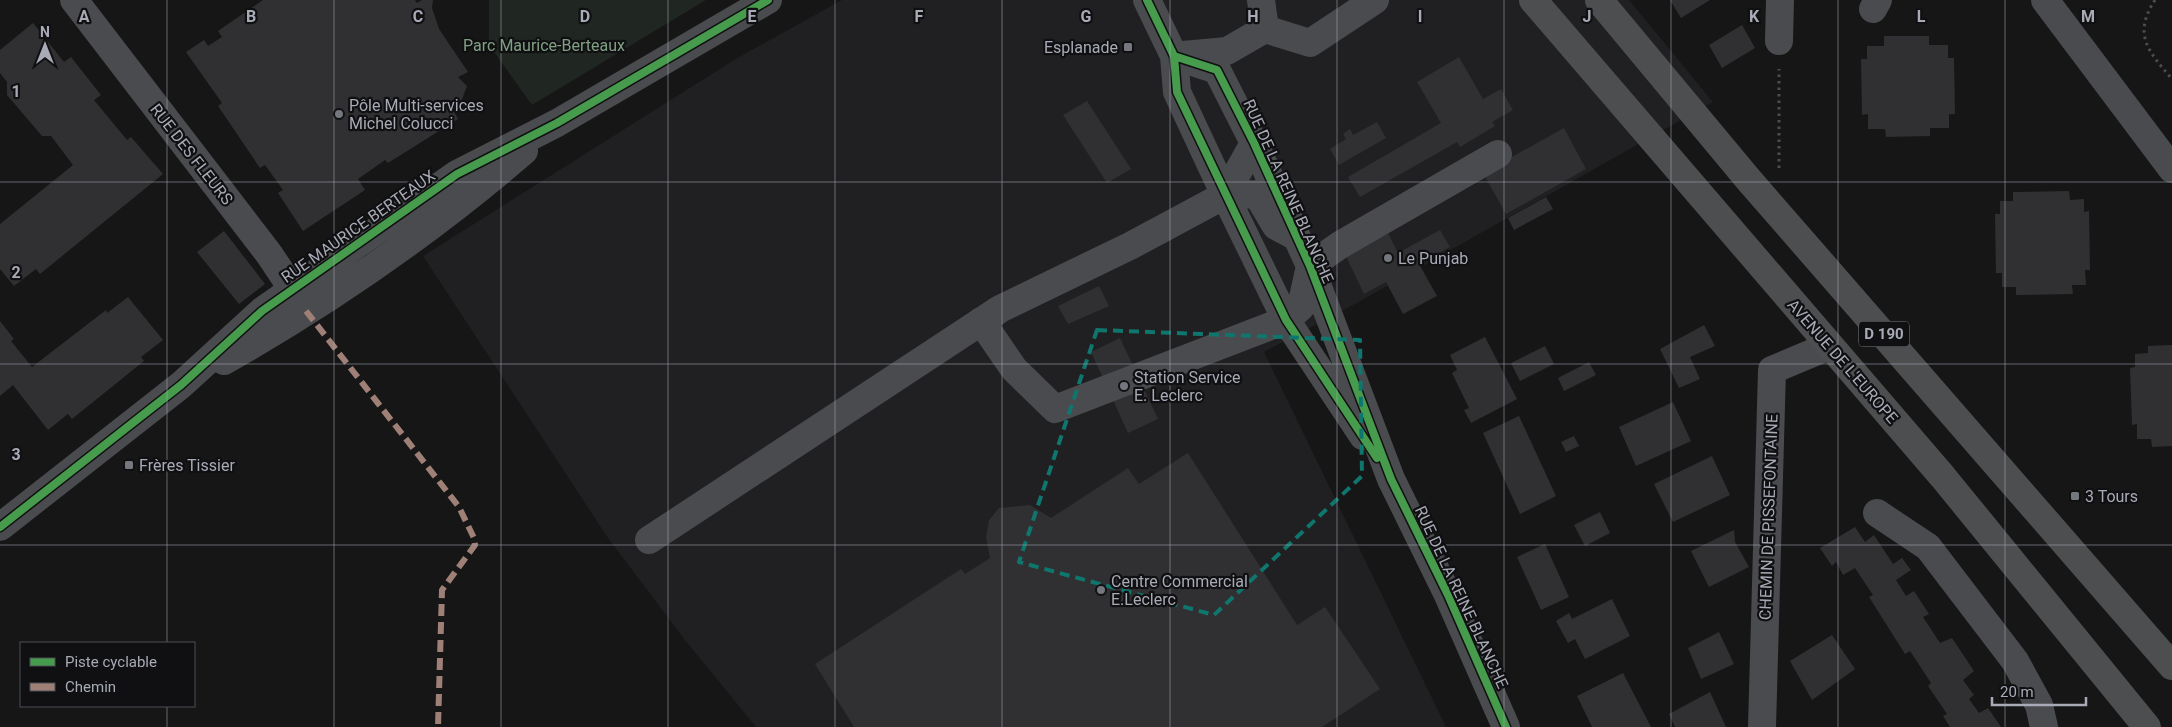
<svg xmlns="http://www.w3.org/2000/svg" width="2172" height="727" font-family="Roboto,sans-serif">
  <style>
    .built { fill: #202022 }
    .green { fill: #202621 }
    .building { fill: #303032 }
    .lines { fill: none; stroke-linecap: round; stroke-linejoin: round }
    .path { stroke: #4c4d50; stroke-width: 3; stroke-dasharray: 2.5 4; stroke-linecap: butt }
    .minor { stroke: #4a4b4e; stroke-width: 28 }
    .major { stroke: #4c4e50; stroke-width: 28 }
    .quiet { stroke: #9e8076; stroke-width: 6; stroke-dasharray: 12 6; stroke-linecap: butt }
    .cycleway-casing { stroke: #101012; stroke-width: 11 }
    .cycleway { stroke: #469c4c; stroke-width: 8 }
    .marked { fill: none; stroke: #0f766e; stroke-width: 4; stroke-dasharray: 10 6; stroke-linejoin: round }
    .grid { fill: none; stroke: #a8abb6; stroke-width: 1; stroke-opacity: 0.55 }
    .poi-dot { fill: #75777e; stroke: #101012; stroke-width: 2 }
    .labels { text-anchor: middle; stroke-width: 4.5; stroke-linejoin: round; paint-order: stroke }
    .shield { fill: #101012; stroke: #7a7c85; stroke-width: 1 }
    .shield-label { font-size: 15px; font-weight: bold; fill: #a8abb6 }
    .park-label { font-size: 16px; fill: #80a084; stroke: #101012 }
    .poi-label { font-size: 16px; fill: #a8abb6; stroke: #101012; text-anchor: start }
    .street-label { font-size: 16px; fill: #a8abb6; stroke: #101012 }
    .grid-label { font-size: 16px; text-anchor: middle; font-weight: bold; fill: #a8abb6; stroke: #101012; stroke-width: 4.5; stroke-linejoin: round; paint-order: stroke }
  </style>
  <rect width="100%" height="100%" fill="#161616"/>
  <path class="built" d="M842 0H1629L1713 102 1355 304 1264 352 1446 727H756L685 640 608 538 423 256 734 60Z"/>
  <path class="green" d="M489 0H706L532 105 489 45Z"/>
  <path class="building" d="M263 0H415L417 3 422 0H433L432 8 439 29 468 72 458 77 467 86 461 102 452 108 458 119 388 163 385 160 358 179 365 190 303 231 278 193 283 190 265 165 260 168 218 106 222 103 186 52 204 40 208 46 222 37 218 31Z
    M1670 0H1710L1681 18Z
    M33 23 64 62 71 57 101 95 94 100 127 140 131 137 163 174 40 274 36 269 14 286 0 269V224L73 165 51 136H42L7 95V82L0 73V50Z
    M1742 25 1755 48 1722 68 1709 45Z
    M1884 36H1929V45H1948V58H1954L1955 114H1949V128H1930V136L1886 137 1885 129H1868V114L1862 115 1861 59H1867V46H1884Z
    M1459 57 1483 99 1501 89 1513 110 1492 122 1495 126 1460 147 1457 142 1360 197 1348 177 1441 123 1417 82Z
    M1087 101 1131 169 1107 183 1063 115Z
    M1377 122 1386 138 1339 165 1330 149 1346 139 1343 134 1350 129 1353 135Z
    M1564 128 1586 169 1506 214 1483 173Z
    M2069 191 2070 200 2084 199V212L2089 211 2090 270H2085L2086 285H2072L2073 294 2016 295V287H2002V273H1996L1995 214H2000V201H2013V192Z
    M1546 197 1553 209 1514 230 1508 218Z
    M1386 229 1398 253 1440 230 1450 247 1419 264 1437 296 1403 314 1386 282 1364 294 1343 250Z
    M224 231 265 284 239 304 197 252Z
    M1099 286 1109 306 1068 324 1058 306Z
    M128 297 163 340 141 357 144 361 72 419 68 414 48 430 13 385 0 396V321L14 339 11 341 32 367 106 310 107 313Z
    M1704 325 1715 346 1690 357 1700 379 1679 388 1660 349Z
    M1485 337 1517 399 1471 423 1464 410 1469 408 1452 373 1457 370 1450 355Z
    M1120 338 1158 419 1128 433 1091 352Z
    M2172 345V446L2152 447 2151 439H2137V424L2132 425 2130 368 2135 367V354L2148 353V346Z
    M1545 346 1554 364 1520 381 1511 363Z
    M1589 362 1596 375 1564 391 1558 378Z
    M1673 402 1691 441 1636 466 1619 427Z
    M1519 416 1556 496 1520 514 1483 433Z
    M1574 436 1579 446 1566 452 1561 442Z
    M1188 453 1297 625 1325 607 1380 689 1322 727H854L815 664 961 569 965 574 990 558 986 537 989 520 999 508 1030 505 1051 518 1128 468 1139 484Z
    M1712 456 1730 495 1673 522 1654 484Z
    M1600 512 1610 533 1585 546 1574 525Z
    M1855 527 1865 542 1874 535 1893 564 1902 558 1911 570 1896 580 1906 596 1914 591 1929 614 1923 617 1940 643 1952 638 1974 671 1963 680 1974 695 1969 699 1979 713 1988 708 2001 727H1950L1943 716 1947 714 1928 686 1931 683 1910 651 1905 654 1869 597 1873 595 1855 568 1843 575 1836 562 1832 566 1820 548Z
    M1734 530 1735 542 1749 567 1709 587 1691 551Z
    M1545 544 1569 597 1541 610 1517 557Z
    M1612 599 1630 636 1585 659 1575 639 1568 643 1556 621 1569 613 1572 619Z
    M1719 632 1734 664 1701 679 1688 648Z
    M1832 635 1855 669 1812 700 1790 661Z
    M1623 673 1651 727H1592L1577 696Z
    M1710 692 1726 727H1675L1669 714Z"/>
  <g class="lines">
    <path class="path" d="M2155 0C2132 35 2149 52 2172 79
      M1779 168V69"/>
    <path class="minor" d="M74 0 269 254 303 305
      M1147 0 1174 56 1177 92 1225 195 1286 320 1363 436
      M1261 0 1265 29
      M2045 0 2172 169
      M1873 9 1878 0
      M1779 41 1780 0
      M1183 55 1227 51 1265 29 1310 43 1375 0
      M1174 56 1217 70 1254 143 1310 266 1391 479 1448 595 1506 727
      M1225 195 1254 143
      M981 321 1014 369 1055 409 1286 320 1301 307 1310 266 1340 245 1498 154
      M224 361C330 301 432 230 524 151
      M1877 513 1928 547 2015 661 2039 705 2044 727
      M0 527 181 385 262 311 457 174 557 123 768 0
      M649 540 1000 309 1130 246 1225 195 1257 194 1276 226 1295 236
      M1762 727 1772 370 1829 346"/>
    <path class="major" d="M1533 0 1943 477 2147 727
      M1599 0 1748 179 2172 666"/>
    <path class="quiet" d="M306 311 459 507 474 538 475 545 442 590 438 727"/>
    <defs>
      <path id="cycleway" d="M1147 0 1174 56 1177 92 1286 320 1377 458
        M1174 56 1217 70 1254 143 1310 266 1391 479 1448 595 1506 727
        M0 527 181 385 262 311 457 174 557 123 768 0"/>
    </defs>
    <use href="#cycleway" class="cycleway-casing"/>
    <use href="#cycleway" class="cycleway"/>
  </g>
  <path class="marked" d="M1097 330 1360 340 1362 476 1214 615 1019 562Z"/>
  <path class="grid" d="M167 0V643M334 0V727M501 0V727M668 0V727M835 0V727M1002 0V727M1170 0V727M1337 0V727M1504 0V727M1671 0V727M1838 0V727M2005 0V727M0 182H2172M0 364H2172M0 545H2172M167 706V727"/>
  <g class="poi-dot">
    <rect x="1123" y="42" width="10" height="10" rx="2.5"/>
    <circle cx="339" cy="114" r="5"/>
    <circle cx="1388" cy="258" r="5"/>
    <circle cx="1124" cy="386" r="5"/>
    <rect x="124" y="460" width="10" height="10" rx="2.5"/>
    <rect x="2070" y="491" width="10" height="10" rx="2.5"/>
    <circle cx="1101" cy="590" r="5"/>
  </g>
  <g class="labels">
    <rect class="shield" x="1859" y="321.5" width="50" height="25" rx="4"/>
    <g class="shield-label">
      <text x="1884" y="339">D 190</text>
    </g>
    <g class="park-label">
      <text x="544" y="51">Parc Maurice-Berteaux</text>
    </g>
    <g class="poi-label">
      <text x="1118" y="53" text-anchor="end">Esplanade</text>
      <text x="349" y="111">Pôle Multi-services<tspan x="349" dy="18">Michel Colucci</tspan></text>
      <text x="1398" y="264">Le Punjab</text>
      <text x="1134" y="383">Station Service<tspan x="1134" dy="18">E. Leclerc</tspan></text>
      <text x="139" y="471">Frères Tissier</text>
      <text x="2085" y="502">3 Tours</text>
      <text x="1111" y="587">Centre Commercial<tspan x="1111" dy="18">E.Leclerc</tspan></text>
    </g>
    <g class="street-label">
      <text transform="translate(192 154) rotate(52)" y="6">RUE DES FLEURS</text>
      <text transform="translate(1289 191) rotate(66)" y="6">RUE DE LA REINE BLANCHE</text>
      <text transform="translate(358 226) rotate(-35)" y="6">RUE MAURICE BERTEAUX</text>
      <text transform="translate(1843 361) rotate(49)" y="6">AVENUE DE L'EUROPE</text>
      <text transform="translate(1768 517) rotate(-88)" y="6">CHEMIN DE PISSEFONTAINE</text>
      <text transform="translate(1462 597) rotate(65)" y="6">RUE DE LA REINE BLANCHE</text>
    </g>
  </g>
  <g class="grid-label">
    <text x="84" y="22">A</text>
    <text x="251" y="22">B</text>
    <text x="418" y="22">C</text>
    <text x="585" y="22">D</text>
    <text x="752" y="22">E</text>
    <text x="919" y="22">F</text>
    <text x="1086" y="22">G</text>
    <text x="1253" y="22">H</text>
    <text x="1420" y="22">I</text>
    <text x="1587" y="22">J</text>
    <text x="1754" y="22">K</text>
    <text x="1921" y="22">L</text>
    <text x="2088" y="22">M</text>
    <text x="16" y="97">1</text>
    <text x="16" y="278">2</text>
    <text x="16" y="460">3</text>
  </g>
  <rect x="20" y="642" width="175" height="65" fill="#101012" stroke="#4d4e54"/>
  <rect x="30" y="658" width="25" height="8" fill="#469c4c" stroke="#4d4e54"/>
  <text x="65" y="667" font-size="15" fill="#a8abb6">Piste cyclable</text>
  <rect x="30" y="683" width="25" height="8" fill="#9e8076" stroke="#4d4e54"/>
  <text x="65" y="692" font-size="15" fill="#a8abb6">Chemin</text>
  <g transform="translate(45 45)" stroke="#101012" stroke-width="4" paint-order="stroke">
  <path d="M0-4L9 19L0 12L-9 19Z" fill="#a8abb6"/>
  <text y="-8" font-size="14" font-weight="bold" text-anchor="middle" fill="#a8abb6">N</text>
  </g>
  <path d="M1992 697v8h94v-8" fill="none" stroke="#a8abb6" stroke-width="2.5"/>
  <text x="2000" y="697" font-size="15" fill="#a8abb6" stroke="#101012" stroke-width="4" paint-order="stroke">20 m</text>
</svg>
